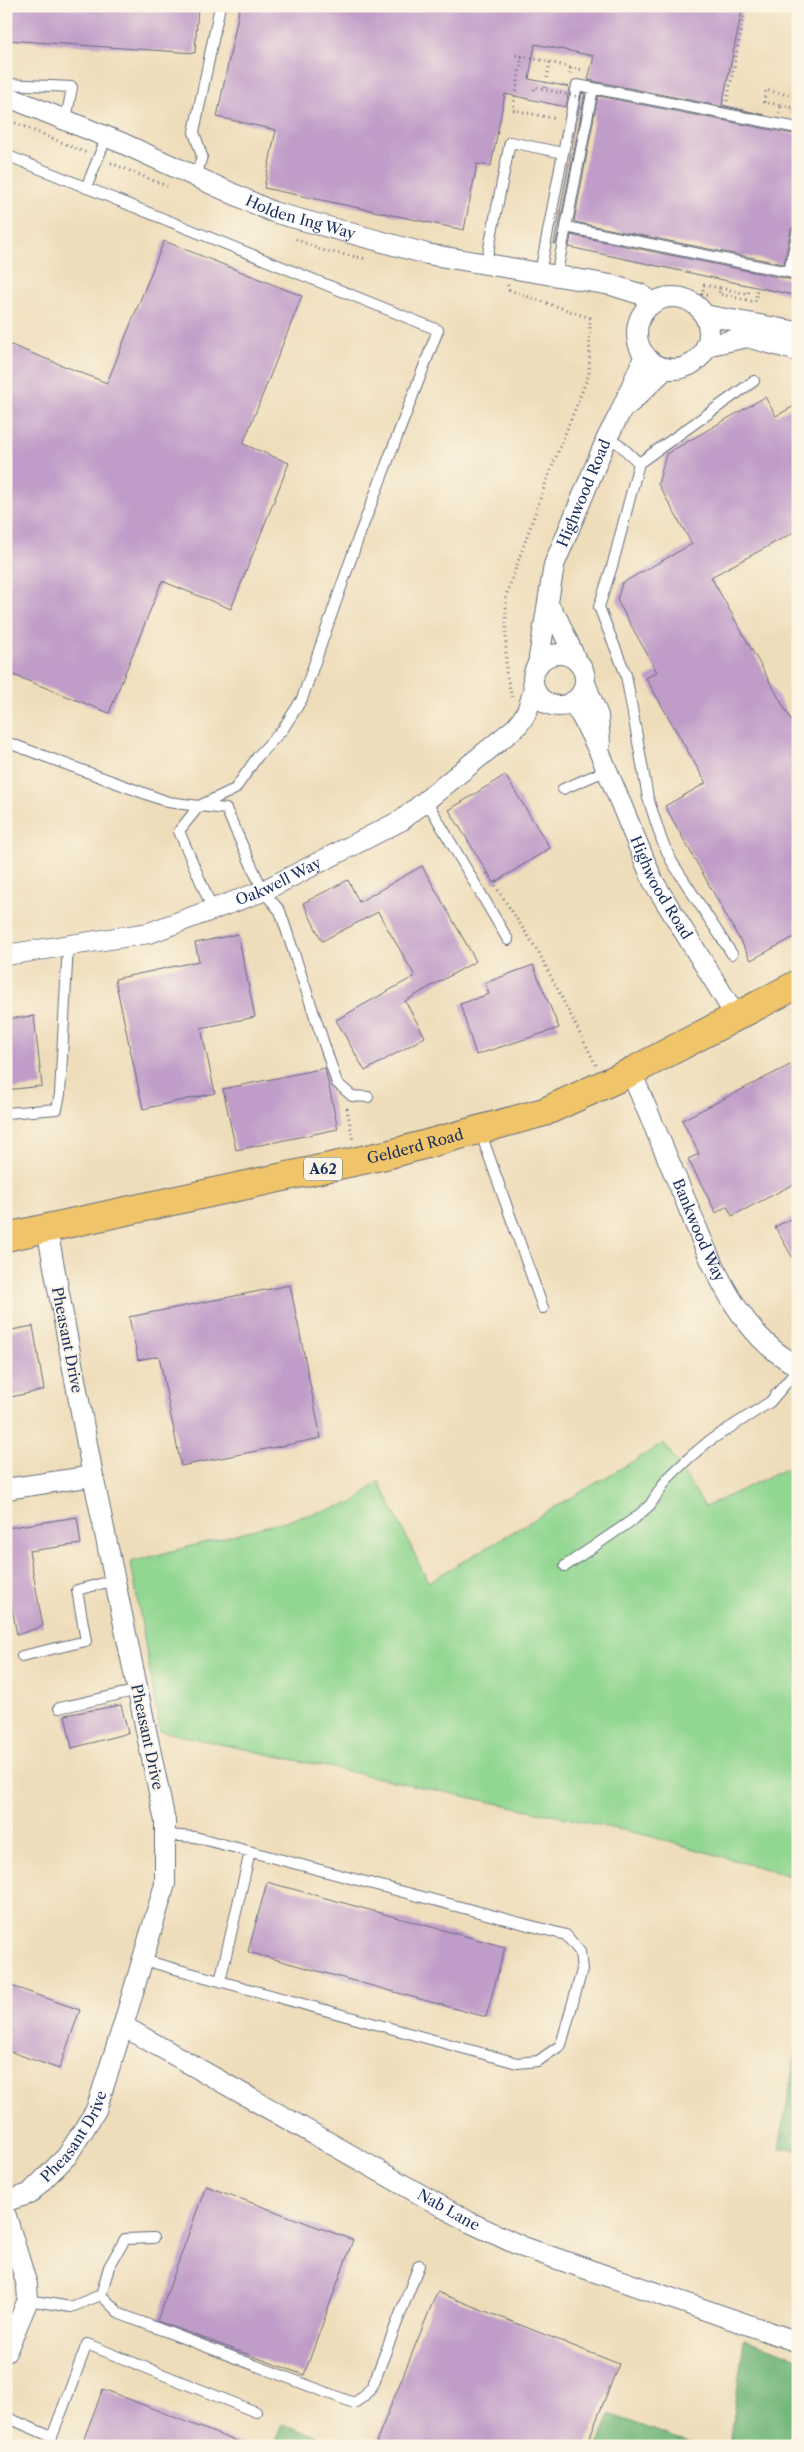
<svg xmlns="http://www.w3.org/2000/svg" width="804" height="2452" font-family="'Libre Caslon Text',serif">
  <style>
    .green { fill: #92d791; stroke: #568378 }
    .forest { fill: #75b87b; stroke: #48746c }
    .building { fill: #c09cc8 }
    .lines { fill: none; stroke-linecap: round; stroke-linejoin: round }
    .service-casing { stroke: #656c7e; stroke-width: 12 }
    .minor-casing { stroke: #656c7e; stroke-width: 22 }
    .primary-casing { stroke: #656c7e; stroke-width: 30 }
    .path { stroke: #656c7e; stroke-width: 3; stroke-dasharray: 1 4; stroke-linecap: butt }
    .service { stroke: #fff; stroke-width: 10 }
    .minor { stroke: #fff; stroke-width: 20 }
    .primary { stroke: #f0c469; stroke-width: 28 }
    .path-bridge { stroke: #656c7e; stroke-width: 3; stroke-dasharray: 1 4; stroke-linecap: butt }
    .labels { text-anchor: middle; stroke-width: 4; stroke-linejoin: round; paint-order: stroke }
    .shield { fill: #fcf5e5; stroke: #5e6a86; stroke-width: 1 }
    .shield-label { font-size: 14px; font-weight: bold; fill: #1b2f5e }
    .street-label { font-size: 15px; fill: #1b2f5e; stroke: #fcf5e5 }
  </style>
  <rect width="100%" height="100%" fill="#fcf5e5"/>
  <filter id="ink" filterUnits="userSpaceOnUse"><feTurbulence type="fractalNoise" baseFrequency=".02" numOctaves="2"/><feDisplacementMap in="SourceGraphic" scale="10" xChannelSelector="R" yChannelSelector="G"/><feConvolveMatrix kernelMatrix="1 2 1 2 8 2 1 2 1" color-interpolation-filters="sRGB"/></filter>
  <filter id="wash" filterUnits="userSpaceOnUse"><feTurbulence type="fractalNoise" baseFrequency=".0096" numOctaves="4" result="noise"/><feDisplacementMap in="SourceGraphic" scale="20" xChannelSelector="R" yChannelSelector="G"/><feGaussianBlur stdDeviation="1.12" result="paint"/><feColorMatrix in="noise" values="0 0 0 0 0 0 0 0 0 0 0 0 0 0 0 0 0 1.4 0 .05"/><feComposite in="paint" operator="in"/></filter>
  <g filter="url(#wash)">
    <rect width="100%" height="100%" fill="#eeddba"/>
    <path class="green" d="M664 1443 705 1507 798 1463V1878L645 1835 160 1731 131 1562 353 1503 379 1481 428 1582Z"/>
    <path class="forest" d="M798 2042V2150L779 2148Z
      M744 2339 798 2358V2446H730Z
      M610 2414 698 2446H598Z
      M282 2424 344 2446H273Z"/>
    <g id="blocks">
      <path class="building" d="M6 6H198L195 53 6 40Z
        M240 6H743L722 105 765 115 588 80 594 56 535 44 529 79 569 87 566 107 505 94 491 166 477 164 464 230 264 188 276 130 217 117Z
        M582 93 585 94 556 244H554Z
        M598 96 798 135V224L791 229 784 264 574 222Z
        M571 235 798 281V296L569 247Z
        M164 241 302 296 243 444 289 463 231 609 162 581 109 713 6 672V531L11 519 6 517V343L107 383Z
        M765 397 776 416 798 404V530L711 577 798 732V935L751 960 665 806 706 783 646 678 657 672 617 600 622 583 692 544 658 484 666 454Z
        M505 775 550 848 494 883 449 810Z
        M422 866 476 961 405 1001 425 1037 365 1071 336 1020 415 976 378 912 322 941 303 903 348 880 359 902Z
        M238 934 255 1017 201 1028 215 1093 143 1109 115 979 199 961 195 943Z
        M533 965 559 1028 476 1055 460 1004 489 994 485 983Z
        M34 1016 42 1086 6 1090V1019Z
        M798 1061V1182L732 1216 727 1206 716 1213 688 1159 699 1154 682 1120Z
        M325 1068 338 1129 236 1150 223 1089Z
        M798 1215V1267L775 1227Z
        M290 1285 321 1438 181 1466 159 1356 138 1360 129 1317Z
        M33 1326 44 1390 6 1398V1331Z
        M77 1517 81 1544 29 1551 43 1626 17 1635 6 1577V1528Z
        M121 1705 128 1733 72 1748 65 1715Z
        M267 1882 505 1947 486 2017 248 1952Z
        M6 1984 80 2010 59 2069 6 2050Z
        M206 2186 353 2240 304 2375 157 2321Z
        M437 2292 619 2364 586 2446H387L376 2442Z
        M103 2389 245 2445V2446H81Z"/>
    </g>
  </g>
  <g filter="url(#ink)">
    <use href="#blocks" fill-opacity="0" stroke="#656c7e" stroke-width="1"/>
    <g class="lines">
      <defs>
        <path id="service" d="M6 84 72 87 66 120
          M563 153 577 85 798 128
          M6 155 438 330 359 536 302 699 283 729 258 756 235 789 199 806 168 802 6 742
          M196 177 202 156 194 132 220 6
          M86 188 107 136
          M566 227 593 88
          M486 263 510 142 563 153 540 273
          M789 272 798 231
          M556 277 566 227 798 274
          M607 438 619 444 639 463 754 381
          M639 463 613 563 599 607 626 675 648 798 662 841 672 862 732 954
          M563 789 605 771
          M426 800 508 940
          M213 910 179 831 199 806 226 809 263 891 280 911 337 1083 352 1096 368 1097
          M6 1113 57 1109 60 1094 68 945
          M480 1131 543 1308
          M565 1566 634 1519 650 1505 667 1479 690 1457 709 1441 770 1402 798 1369
          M22 1656 86 1641 77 1590 115 1580
          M59 1708 138 1690
          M143 1960 517 2063 538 2061 561 2045 582 1970 580 1952 566 1935 195 1837 165 1835
          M220 1981 250 1852
          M101 2295 120 2314 354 2403 363 2397 373 2385 419 2265
          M28 2300 71 2307 101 2295 109 2267 125 2239 153 2238
          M6 2417 52 2437 87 2344 256 2412"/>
        <g id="minor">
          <path id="s1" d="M6 96 122 143 273 212 427 254 611 285 640 294 652 303"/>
          <circle cx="673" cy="333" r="36"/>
          <path d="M704 315 798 332"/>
          <path d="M706 346 747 337 798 351"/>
          <path d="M628 405 666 368"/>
          <path d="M548 605 558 620 576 660"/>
          <circle cx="559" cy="680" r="26"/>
          <path id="s2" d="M538 664 554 565 607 438 620 413 645 355"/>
          <path d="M585 683 598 716 600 744"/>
          <path id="s3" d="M571 703 581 715 599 751 653 881 737 1018"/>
          <path id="s4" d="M6 955 149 933 263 891 402 820 515 728C527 716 530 704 534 688"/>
          <path id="s5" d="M631 1072C648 1112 665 1152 682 1192 707 1252 735 1334 798 1366"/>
          <path d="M6 1489 93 1476"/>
          <path id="s6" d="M123 2026 469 2222 523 2247 798 2342"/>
          <path id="s7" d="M6 2201 29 2194 67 2156 96 2110 123 2026 165 1884V1821L93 1476 47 1229"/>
          <path d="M6 2216 27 2285 28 2300 6 2352"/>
        </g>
        <g id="primary">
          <path id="s8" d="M6 1237 390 1154 544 1112 631 1072 798 984"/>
        </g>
      </defs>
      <use href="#service" class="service-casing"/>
      <use href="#minor" class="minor-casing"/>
      <use href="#primary" class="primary-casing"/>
      <path class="path" d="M516 55 550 62 545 89
        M522 56 513 110 557 119
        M550 62 571 68
        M570 74 571 68 583 70
        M534 90 535 87 560 93
        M727 101 746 6
        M781 105 794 108 793 114
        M780 113 781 105 764 102 766 90 798 97
        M795 114 798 100
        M6 119 87 153
        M111 163 167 186
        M296 239 321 250 367 259
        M508 285 509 290 590 318 589 374 546 482 506 596V672L512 697
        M720 288 748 294 749 291
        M666 292 707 295
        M702 295 704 285 720 288 719 294 755 302 758 287
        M487 873 539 953 596 1065
        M347 1108 353 1141"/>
      <use href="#service" class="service"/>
      <use href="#minor" class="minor"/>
      <use href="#primary" class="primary"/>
      <path class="path-bridge" d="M560 93 589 99"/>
    </g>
  </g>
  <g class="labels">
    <rect class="shield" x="304" y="1157.5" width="38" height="23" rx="4"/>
    <g class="shield-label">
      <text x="323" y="1174">A62</text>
    </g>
    <g class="street-label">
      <text dy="5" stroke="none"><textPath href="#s1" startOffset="319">Holden Ing Way</textPath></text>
      <text dy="5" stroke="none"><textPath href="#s2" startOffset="178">Highwood Road</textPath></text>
      <text dy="5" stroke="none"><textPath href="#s4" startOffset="284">Oakwell Way</textPath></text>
      <text dy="5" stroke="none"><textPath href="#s3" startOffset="206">Highwood Road</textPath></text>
      <text dy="5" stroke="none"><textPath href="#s8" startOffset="419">Gelderd Road</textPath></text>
      <text dy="5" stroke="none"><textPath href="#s5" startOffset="172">Bankwood Way</textPath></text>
      <text transform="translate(67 1340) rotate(79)" y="5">Pheasant Drive</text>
      <text transform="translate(147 1737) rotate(78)" y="5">Pheasant Drive</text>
      <text dy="5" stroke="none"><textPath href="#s7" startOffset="98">Pheasant Drive</textPath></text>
      <text dy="5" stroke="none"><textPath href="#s6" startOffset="374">Nab Lane</textPath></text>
    </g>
  </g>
  <rect width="804" height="2452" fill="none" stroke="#fcf5e5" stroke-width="25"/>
</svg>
